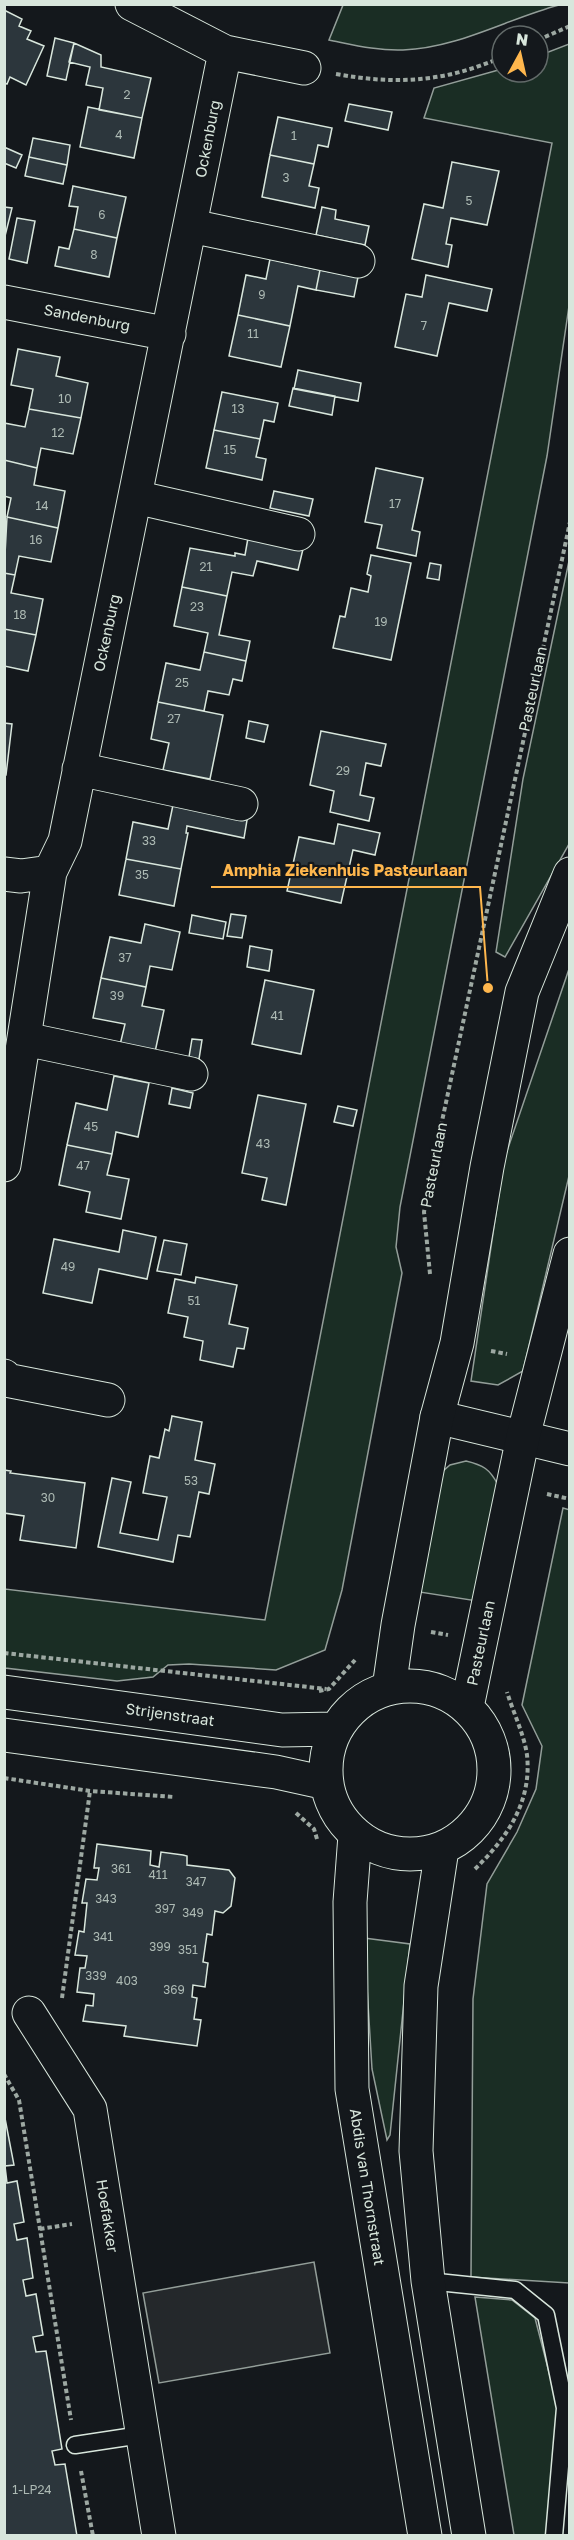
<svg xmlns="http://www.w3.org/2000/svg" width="574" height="2540" font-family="'Golos Text',sans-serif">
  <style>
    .green { fill: #1a2d24; stroke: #939e99; stroke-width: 1.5 }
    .parking { fill: #24282b; stroke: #939e99; stroke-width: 1.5 }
    .building { fill: #2c363c; stroke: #d8e6dc; stroke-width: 1.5 }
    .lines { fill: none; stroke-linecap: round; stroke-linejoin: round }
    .lane-casing { stroke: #d8e6dc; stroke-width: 19 }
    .street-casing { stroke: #d8e6dc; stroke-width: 35 }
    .secondary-casing { stroke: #d8e6dc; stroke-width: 35 }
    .path { stroke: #9da8a2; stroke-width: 4; stroke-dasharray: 4.5 3; stroke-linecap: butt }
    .lane { stroke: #14181c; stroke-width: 16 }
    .street { stroke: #14181c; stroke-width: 33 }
    .secondary { stroke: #14181c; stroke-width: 33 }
    .labels { text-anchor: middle; stroke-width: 4.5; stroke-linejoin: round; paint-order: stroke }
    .number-label { font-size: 12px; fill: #adbab4 }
    .street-label { font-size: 15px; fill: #d8e6dc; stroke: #14181c }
    .leader { fill: none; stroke: #ffb74d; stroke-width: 2 }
    .callout-dot { fill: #ffb74d; stroke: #14181c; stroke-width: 2 }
    .callout-label { font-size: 16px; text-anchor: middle; font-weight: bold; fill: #ffb74d; stroke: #14181c; stroke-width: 4.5; stroke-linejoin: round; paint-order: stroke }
  </style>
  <rect width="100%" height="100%" fill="#14181c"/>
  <path class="green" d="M343 5V4L559 5C507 19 458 48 403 50 378 51 354 45 329 40Z
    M569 44V306L547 456 400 1207 396 1247 402 1273 342 1590 325 1650 276 1670 189 1664 168 1665 153 1677 117 1681 5 1668V1589L265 1620 552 143 424 118 434 88 502 69V72H538V56Z
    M569 561V844L505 957 496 952 523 779Z
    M569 969V1176L523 1371 498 1385 471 1381 504 1160Z
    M466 1461C483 1465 490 1469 498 1485L477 1601 413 1591 435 1478 450 1465Z
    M563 1508 570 1510 569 2283 471 2277 473 1999 487 1884 517 1832 536 1789 542 1746 522 1705Z
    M364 1938 410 1944 390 2135 387 2140 372 2069Z
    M475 2297 512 2300 535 2318 558 2407 546 2535H514Z"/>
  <path class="parking" d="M314 2262 330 2353 159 2383 143 2293Z"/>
  <path class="building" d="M4 10 22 19 19 26 31 31 27 39 44 46 26 85 10 77 7 84 4 83Z
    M55 38 74 43 66 80 47 76Z
    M74 43 101 55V67L151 78 142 118 99 110 103 88 86 85 90 67 69 62Z
    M349 104 392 112 388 130 345 121Z
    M88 107 142 118 134 158 80 147Z
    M278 117 332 128 328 147 318 145 314 164 270 155Z
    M33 138 70 145 67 165 29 157Z
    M4 147 22 155 16 168 4 163Z
    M270 155 314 164 309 186 319 188 315 208 262 197Z
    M29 157 67 165 63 184 25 176Z
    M452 162 499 171 487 225 451 218 446 244 452 245 448 267 412 259 424 204 443 208Z
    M73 186 126 197 117 238 74 229 78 207 69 206Z
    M4 207 12 208 4 240Z
    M322 207 336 210 335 219 369 226 365 245 316 235Z
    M17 218 35 221 27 263 9 259Z
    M74 229 117 238 109 277 55 266 59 247 69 249Z
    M270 259 320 270 316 290 298 286 290 326 238 315 246 275 266 279Z
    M320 270 358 277 354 297 316 290Z
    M426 275 492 289 487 311 449 303 437 356 395 347 406 294 422 297Z
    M238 315 290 326 281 367 229 356Z
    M18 349 60 357 56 376 88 383 81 418 29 409 33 389 11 385Z
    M298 370 361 383 358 401 294 389Z
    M293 388 335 396 332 415 289 406Z
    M222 392 278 403 274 422 264 420 260 439 214 430Z
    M29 409 81 418 73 454 41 448 37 468 4 460V423L25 427Z
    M214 430 260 439 256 457 266 459 262 480 206 468Z
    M4 460 37 468 34 485 65 491 58 528 7 517 11 498 4 496Z
    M376 468 423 478 412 530 420 532 416 556 377 548 382 525 365 522Z
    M274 491 313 499 309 516 270 508Z
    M7 517 58 528 51 562 19 556 15 575 4 573Z
    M248 538 303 549 298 570 257 561 253 576 232 572 227 596 182 587 190 548 235 556V553L245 555Z
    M371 555 411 563 391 660 333 648 340 616 345 617 351 588 368 592 371 576 367 574Z
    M430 563 441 565 439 580 427 578Z
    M4 573 15 575 11 593 43 599 36 635 4 629Z
    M182 587 227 596 219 635 250 641 246 661 204 652 208 633 174 626Z
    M4 629 36 635 28 671 4 666Z
    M204 652 246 661 242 681 233 679 229 695 208 691 204 711 158 702 166 663 200 670Z
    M158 702 223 715 210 779 163 770 169 743 151 739Z
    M249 721 268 725 264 742 246 738Z
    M4 723 12 724 6 775H4Z
    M321 731 386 744 381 766 366 763 360 795 374 798 369 821 330 812 334 791 310 785Z
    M173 805 247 820 244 838 187 826 186 833H188L181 869 126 859 133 822 168 829Z
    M338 824 380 833 375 855 353 850 341 903 287 891 299 837 334 844Z
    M126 859 181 869 174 906 119 895Z
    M231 914 246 916 242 938 227 936Z
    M192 915 226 922 223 939 189 933Z
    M145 924 180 932 172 970 150 966 146 987 101 978 110 937 141 943Z
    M250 946 272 950 269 971 247 967Z
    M101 978 146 987 142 1006 164 1010 155 1052 120 1045 125 1024 93 1018Z
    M265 980 314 990 301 1054 252 1044Z
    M192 1039 202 1040 199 1059 189 1057Z
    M114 1076 149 1083 138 1137 116 1132 112 1154 67 1145 76 1103 107 1110Z
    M172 1088 193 1093 190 1108 169 1104Z
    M258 1095 306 1104 286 1205 262 1200 267 1178 242 1173Z
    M338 1106 357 1110 353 1126 334 1122Z
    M67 1145 112 1154 107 1175 129 1179 121 1219 86 1212 90 1192 59 1185Z
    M123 1230 156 1237 147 1279 99 1269 92 1303 43 1293 54 1239 119 1252Z
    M164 1240 187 1244 181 1275 157 1271Z
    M196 1277 237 1285 229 1324 248 1328 244 1349 237 1348 233 1367 200 1360 203 1341 184 1337 188 1317 168 1313 175 1279 195 1283Z
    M172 1416 202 1422 195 1460 215 1464 209 1494 199 1492 190 1537 178 1535 173 1562 98 1547 112 1478 131 1482 120 1533 158 1540 167 1497 143 1493 150 1456 159 1458 165 1429 169 1431Z
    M4 1470 11 1471 10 1473 85 1483 76 1548 20 1540 24 1516 4 1513Z
    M97 1844 151 1851 150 1865 159 1867 161 1852 183 1855 187 1856V1865L229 1870 235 1878 231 1906 223 1913 215 1911 212 1935 207 1934 203 1962 208 1963 205 1987 193 1985 192 1997 197 1998 194 2019 201 2020 197 2046 124 2036 126 2026 83 2021 86 2005 93 2006 94 1994 77 1992 80 1968H85L87 1956 75 1955 79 1931 84 1932 87 1903H82L86 1879 97 1880 99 1868H94Z
    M4 2113 14 2165 5 2166 7 2183 17 2181 24 2222 14 2224 17 2240 27 2238 33 2278 23 2280 26 2296 36 2294 43 2335 33 2337 36 2352 46 2351 62 2449 52 2451 55 2465 65 2464 77 2536H4Z"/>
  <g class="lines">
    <defs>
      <path id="lane" d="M428 2281 515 2290 546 2315 565 2408 554 2536
        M75 2445 141 2435"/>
      <path id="street" d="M132 4 225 52 304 68
        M191 226 358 261
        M4 302 169 334
        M135 497 298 534
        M79 769 241 804
        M4 874 21 876 50 872
        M25 1039 191 1074
        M4 1165 50 872 65 841 225 52
        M4 1376 6 1380 108 1400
        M437 1417 570 1449
        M29 2013 90 2109 159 2536"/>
      <path id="secondary" d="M326 1770a84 84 0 1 1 168 0a84 84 0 1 1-168 0Z
        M389 1688 398 1625 437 1417 457 1343 487 1167 522 992 570 874
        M4 1692 282 1730 335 1729
        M467 1707 523 1437 570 1254
        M4 1735 276 1772 326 1783
        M355 1835 350 1902 352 2089 425 2536
        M442 1849 421 1986 416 2151 428 2281 469 2536"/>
    </defs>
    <use href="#lane" class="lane-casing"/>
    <use href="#street" class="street-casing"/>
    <use href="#secondary" class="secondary-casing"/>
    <path class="path" d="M538 40 570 26
      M336 74C396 85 446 82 502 57
      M430 1274 424 1212 429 1182 570 522
      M491 1351 507 1354
      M547 1494 570 1499
      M431 1632 448 1635
      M4 1653 326 1689
      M319 1691 329 1689 355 1660
      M4 1778 90 1791 174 1797
      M296 1813 314 1829 317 1839
      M475 1869C507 1838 532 1802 527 1755 524 1734 513 1712 507 1692
      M62 1998 90 1791
      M4 2074 19 2100 71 2420
      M40 2229 72 2224
      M81 2471 93 2536"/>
    <use href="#lane" class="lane"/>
    <use href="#street" class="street"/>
    <use href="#secondary" class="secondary"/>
  </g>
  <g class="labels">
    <g class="number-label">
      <text x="127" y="99">2</text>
      <text x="119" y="139">4</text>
      <text x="294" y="140">1</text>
      <text x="286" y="182">3</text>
      <text x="469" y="205">5</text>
      <text x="102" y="219">6</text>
      <text x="94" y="259">8</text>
      <text x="262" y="299">9</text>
      <text x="424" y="330">7</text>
      <text x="253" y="338">11</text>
      <text x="65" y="403">10</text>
      <text x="238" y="413">13</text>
      <text x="58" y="437">12</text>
      <text x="230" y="454">15</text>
      <text x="395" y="508">17</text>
      <text x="42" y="510">14</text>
      <text x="36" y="544">16</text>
      <text x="206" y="571">21</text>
      <text x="197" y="611">23</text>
      <text x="20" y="619">18</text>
      <text x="381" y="626">19</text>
      <text x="182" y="687">25</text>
      <text x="174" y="723">27</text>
      <text x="343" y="775">29</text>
      <text x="149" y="845">33</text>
      <text x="142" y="879">35</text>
      <text x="125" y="962">37</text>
      <text x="117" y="1000">39</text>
      <text x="277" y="1020">41</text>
      <text x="91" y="1131">45</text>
      <text x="263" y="1148">43</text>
      <text x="83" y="1170">47</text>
      <text x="68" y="1271">49</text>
      <text x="194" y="1305">51</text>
      <text x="191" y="1485">53</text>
      <text x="48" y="1502">30</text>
      <text x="121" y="1873">361</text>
      <text x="158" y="1879">411</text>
      <text x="196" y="1886">347</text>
      <text x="106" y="1903">343</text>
      <text x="165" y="1913">397</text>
      <text x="193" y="1917">349</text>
      <text x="103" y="1941">341</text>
      <text x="160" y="1951">399</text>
      <text x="188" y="1954">351</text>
      <text x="96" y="1980">339</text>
      <text x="127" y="1985">403</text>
      <text x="174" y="1994">369</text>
      <text x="32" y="2494">1-LP24</text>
    </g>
    <g class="street-label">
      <text transform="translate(208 139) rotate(-79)" y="5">Ockenburg</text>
      <text transform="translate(87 318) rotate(11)" y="5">Sandenburg</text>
      <text transform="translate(107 633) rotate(-78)" y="5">Ockenburg</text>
      <text transform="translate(533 689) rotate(-78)" y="5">Pasteurlaan</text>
      <text transform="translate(434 1165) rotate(-79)" y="5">Pasteurlaan</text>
      <text transform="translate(481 1643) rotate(-78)" y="5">Pasteurlaan</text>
      <text transform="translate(170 1715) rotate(8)" y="5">Strijenstraat</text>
      <text transform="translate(367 2187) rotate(81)" y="5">Abdis van Thornstraat</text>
      <text transform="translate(107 2216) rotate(81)" y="5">Hoefakker</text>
    </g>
  </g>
  <path class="leader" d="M488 988L480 887H211"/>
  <circle class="callout-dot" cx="488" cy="988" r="6"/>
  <g class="callout-label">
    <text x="345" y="876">Amphia Ziekenhuis Pasteurlaan</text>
  </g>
  <rect width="574" height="2540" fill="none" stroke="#d8e6dc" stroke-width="12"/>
  <g transform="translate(520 54) rotate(8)"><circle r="28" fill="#14181c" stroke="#626a69" stroke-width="1.5"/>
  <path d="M0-4.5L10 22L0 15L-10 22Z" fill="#ffb74d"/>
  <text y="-9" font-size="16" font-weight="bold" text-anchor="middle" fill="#d8e6dc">N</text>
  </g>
</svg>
